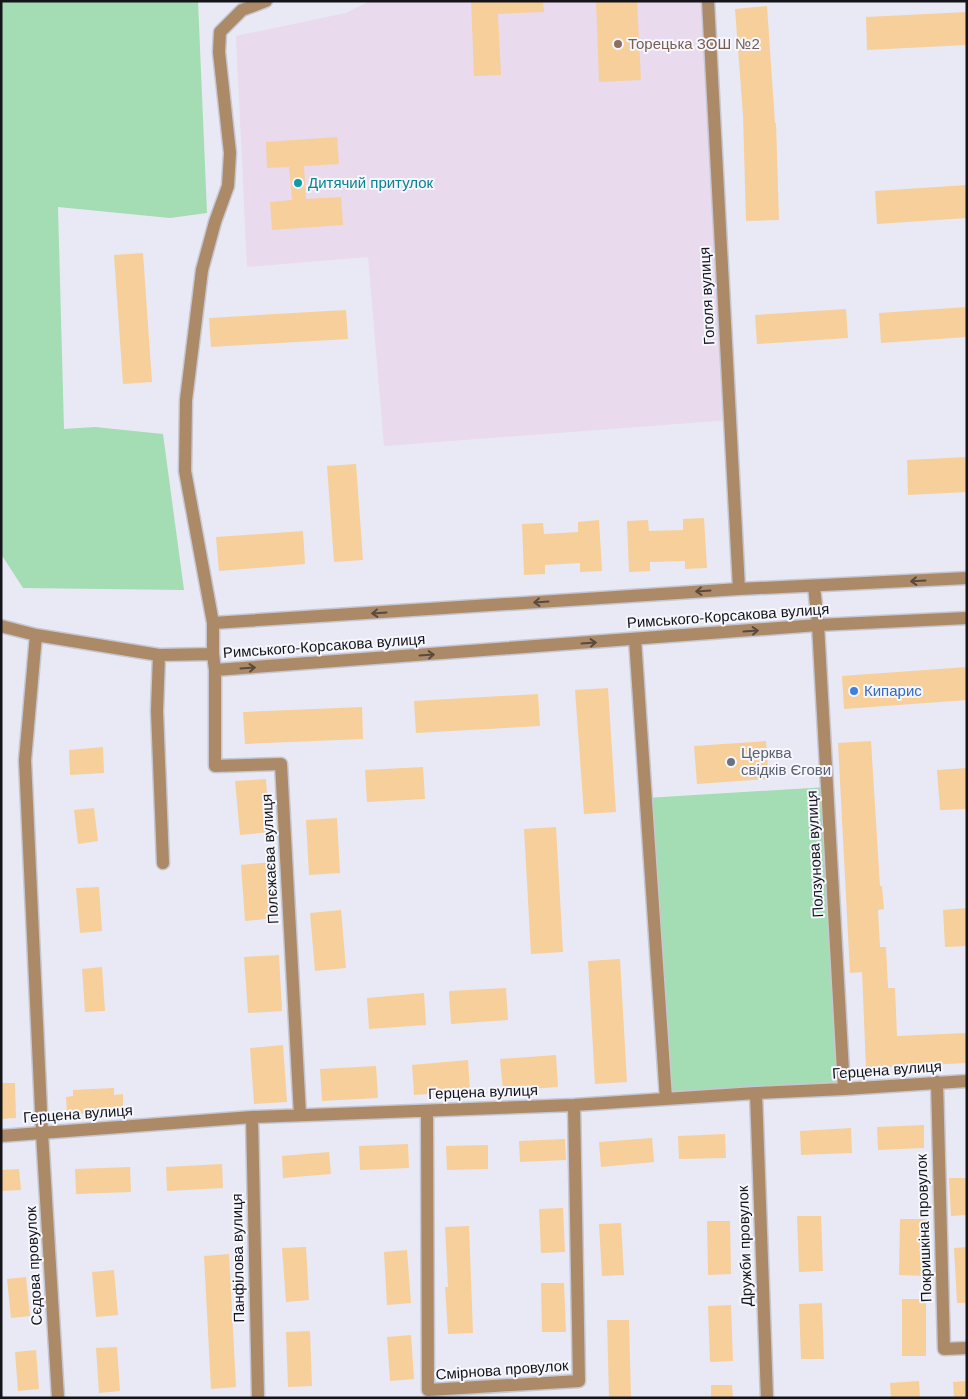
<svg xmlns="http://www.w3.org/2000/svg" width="968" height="1399" font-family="Arial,sans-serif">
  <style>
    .education { fill: #e9daed }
    .green { fill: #a4dcb3 }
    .building { fill: #f7cf9b }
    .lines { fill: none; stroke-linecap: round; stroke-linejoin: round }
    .minor-casing { stroke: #c6c7d1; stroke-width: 15 }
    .minor { stroke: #ac8a68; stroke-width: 12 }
    .oneway { stroke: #594a3d }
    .education-dot { fill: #8d6e63; stroke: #f6f7fe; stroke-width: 2 }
    .culture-dot { fill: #0f9aa8; stroke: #f6f7fe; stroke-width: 2 }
    .shop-dot { fill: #3f7fe0; stroke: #f6f7fe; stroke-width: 2 }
    .worship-dot { fill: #6b7280; stroke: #f6f7fe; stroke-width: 2 }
    .labels { text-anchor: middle; stroke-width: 4; stroke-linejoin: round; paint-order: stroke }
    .education-label { font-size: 15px; fill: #785e54; stroke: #f6f7fe; text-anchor: start }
    .culture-label { font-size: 15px; fill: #0d838f; stroke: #f6f7fe; text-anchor: start }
    .street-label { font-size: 15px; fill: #151519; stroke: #f6f7fe }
    .shop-label { font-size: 15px; fill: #366cbe; stroke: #f6f7fe; text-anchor: start }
    .worship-label { font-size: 15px; fill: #5b616d; stroke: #f6f7fe; text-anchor: start }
  </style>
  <rect width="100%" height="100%" fill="#e8e9f4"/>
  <path class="education" d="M370 1H708L730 420 384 446 368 257 247 267 236 36 346 13Z"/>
  <path class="green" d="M1 1H198L207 213 170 218 58 207 64 429 95 427 163 434 184 590 23 588 1 554Z
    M827 787 844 1089 666 1099 646 798Z"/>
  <path class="building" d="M471 1H543L544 12 498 14 501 75 474 76Z
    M596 1H637L641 80 599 82Z
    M767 6 775 123H776L779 220 746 221 743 115 735 9Z
    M967 12V45L867 50 866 17Z
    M337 137 339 164 304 166 306 199 341 197 343 225 272 230 270 202 292 200 289 167 267 168 266 142Z
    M967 185V218L877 224 875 191Z
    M143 253 152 382 123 384 114 255Z
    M967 307V337L881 343 879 313Z
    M846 309 848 338 757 344 755 315Z
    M346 310 348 339 211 347 209 318Z
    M967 457V492L908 495 907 460Z
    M356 464 363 560 334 562 327 466Z
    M704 518 707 568 685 569V561L650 562V571L629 572 627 521 648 520 649 531 683 530V519Z
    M599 520 602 571 580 572V563L545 565V574L524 575 522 524 543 523 544 534 578 532V522Z
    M303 531 305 564 219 571 216 537Z
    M967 667V700L844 709 842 676Z
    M608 688 616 812 584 814 575 690Z
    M538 694 540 726 416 733 414 701Z
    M362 707 363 739 245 744 243 712Z
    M766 741 769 779 697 784 694 746Z
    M871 741 880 886H882L884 909 878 910 880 947H886L888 988H895L897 1036 967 1033V1063L866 1068 862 972 850 973 838 743Z
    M103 747 104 773 70 775 69 750Z
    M423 767 425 799 367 802 365 770Z
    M967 768V809L940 810 937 770Z
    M266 779 270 832 240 835 235 781Z
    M94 808 98 841 78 844 74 810Z
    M337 818 340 873 309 875 306 820Z
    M556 827 563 952 531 954 524 829Z
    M272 862 276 918 245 921 241 865Z
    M99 887 102 931 80 933 76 888Z
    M967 908V946L945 947 943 910Z
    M341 910 346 968 315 971 310 913Z
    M279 955 282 1011 248 1013 244 957Z
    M620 959 627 1082 595 1084 588 961Z
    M102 967 105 1011 85 1012 82 969Z
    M506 988 508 1020 451 1024 449 991Z
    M424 993 426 1025 369 1029 367 998Z
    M283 1045 287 1102 254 1104 250 1048Z
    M556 1055 558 1087 503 1091 500 1059Z
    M468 1060 470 1091 414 1095 412 1065Z
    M376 1066 378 1098 322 1101 320 1069Z
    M1 1083H15L16 1118 1 1119Z
    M114 1088V1095L123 1094V1112L67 1114 66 1097 73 1096V1090Z
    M924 1125V1148L878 1150 877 1127Z
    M851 1128 852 1153 801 1155 800 1131Z
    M725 1134 726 1158 679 1159 678 1136Z
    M652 1138 654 1162 601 1167 599 1142Z
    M565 1139 566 1160 520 1162 519 1141Z
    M408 1144 409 1168 360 1170 359 1146Z
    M488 1145V1169L447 1170 446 1146Z
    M329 1152 331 1174 283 1178 282 1156Z
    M222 1164 223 1188 167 1191 166 1167Z
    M130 1167 131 1192 76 1194 75 1169Z
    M19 1169 21 1190 1 1191V1170Z
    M949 1178H967V1215L951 1216Z
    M563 1208 565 1252 541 1253 539 1209Z
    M797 1216H821L823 1271 799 1272Z
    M900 1219H928L927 1276 899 1275Z
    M707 1221H730L731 1274 708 1275Z
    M621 1223 624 1275 602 1276 599 1224Z
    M469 1226 473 1333 448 1334 445 1287H448L445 1227Z
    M306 1247 309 1300 286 1302 282 1248Z
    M967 1247V1303H957L954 1248Z
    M407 1250 411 1303 387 1305 384 1252Z
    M229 1254 236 1387 211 1389 204 1256Z
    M114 1270 118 1315 96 1317 92 1272Z
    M26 1277 30 1316 11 1318 7 1279Z
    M541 1283H564L566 1332H542Z
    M902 1299H926V1356H902Z
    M822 1303 824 1359H801L799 1304Z
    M731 1305 733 1361 710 1362 708 1306Z
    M607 1320H629L631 1398H609Z
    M310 1331 312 1386 288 1387 286 1332Z
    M411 1335 414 1379 390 1381 387 1337Z
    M117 1347 120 1391 99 1393 96 1348Z
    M36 1350 39 1389 18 1391 15 1352Z
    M919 1381 920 1398H891L890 1383Z
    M967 1381V1398H954L953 1382Z
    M711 1385H732L733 1398H711Z"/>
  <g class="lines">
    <defs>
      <path id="minor" d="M708 1 739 589
        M967 578 739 589 213 623V654L215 670 818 625 967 618
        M814 586 818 625 844 1089
        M213 623 185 471 186 400 202 270 215 222 228 186 230 153 219 52 220 32 242 10 266 1
        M1 626 36 635 159 655 213 654
        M36 635 25 760 42 1133 58 1398
        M635 639 666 1099
        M159 655 157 711 163 863
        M215 670V766L281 764 300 1115
        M937 1082 944 1349 967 1348
        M756 1093 767 1398
        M427 1111 428 1390 579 1381 574 1105
        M252 1117 258 1398
        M1 1136 252 1117 574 1105 756 1093 844 1089 967 1081"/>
    </defs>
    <use href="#minor" class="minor-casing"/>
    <use href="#minor" class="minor"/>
  </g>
  <defs><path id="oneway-shaft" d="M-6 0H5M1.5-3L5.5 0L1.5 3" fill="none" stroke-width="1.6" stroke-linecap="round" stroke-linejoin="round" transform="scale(1.25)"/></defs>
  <g class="oneway">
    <use href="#oneway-shaft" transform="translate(918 581) rotate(177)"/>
    <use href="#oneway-shaft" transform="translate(703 591) rotate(176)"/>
    <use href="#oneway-shaft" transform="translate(541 602) rotate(176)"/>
    <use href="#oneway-shaft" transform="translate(379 613) rotate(176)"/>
    <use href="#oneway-shaft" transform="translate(751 631) rotate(-4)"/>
    <use href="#oneway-shaft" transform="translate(589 643) rotate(-4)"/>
    <use href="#oneway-shaft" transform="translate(427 655) rotate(-4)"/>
    <use href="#oneway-shaft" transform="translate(248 668) rotate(-4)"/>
  </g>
  <circle class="education-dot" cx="618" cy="44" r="5"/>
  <circle class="culture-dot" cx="298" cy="183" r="5"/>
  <circle class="shop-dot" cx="854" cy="691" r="5"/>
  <circle class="worship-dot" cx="731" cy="762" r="5"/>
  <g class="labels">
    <g class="education-label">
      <text x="628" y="49">Торецька ЗОШ №2</text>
    </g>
    <g class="culture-label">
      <text x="308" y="188">Дитячий притулок</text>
    </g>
    <g class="street-label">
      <text transform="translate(707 296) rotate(-93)" y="5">Гоголя вулиця</text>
      <text transform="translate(728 616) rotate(-4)" y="5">Римського-Корсакова вулиця</text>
      <text transform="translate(324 646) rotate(-4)" y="5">Римського-Корсакова вулиця</text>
      <text transform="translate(815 854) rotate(-93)" y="5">Ползунова вулиця</text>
      <text transform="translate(270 859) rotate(-93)" y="5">Полєжаєва вулиця</text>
      <text transform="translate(887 1070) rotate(-4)" y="5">Герцена вулиця</text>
      <text transform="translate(483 1092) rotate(-2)" y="5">Герцена вулиця</text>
      <text transform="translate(78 1114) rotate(-4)" y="5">Герцена вулиця</text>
      <text transform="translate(924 1228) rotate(-92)" y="5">Покришкіна провулок</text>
      <text transform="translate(745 1246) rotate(-92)" y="5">Дружби провулок</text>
      <text transform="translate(238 1258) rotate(-91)" y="5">Панфілова вулиця</text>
      <text transform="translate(34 1266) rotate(-93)" y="5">Сєдова провулок</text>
      <text transform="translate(502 1370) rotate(-4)" y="5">Смірнова провулок</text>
    </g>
    <g class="shop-label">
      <text x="864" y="696">Кипарис</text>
    </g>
    <g class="worship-label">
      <text x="741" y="758">Церква<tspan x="741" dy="17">свідків Єгови</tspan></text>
    </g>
  </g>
  <rect width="968" height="1399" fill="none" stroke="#151519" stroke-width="5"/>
</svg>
